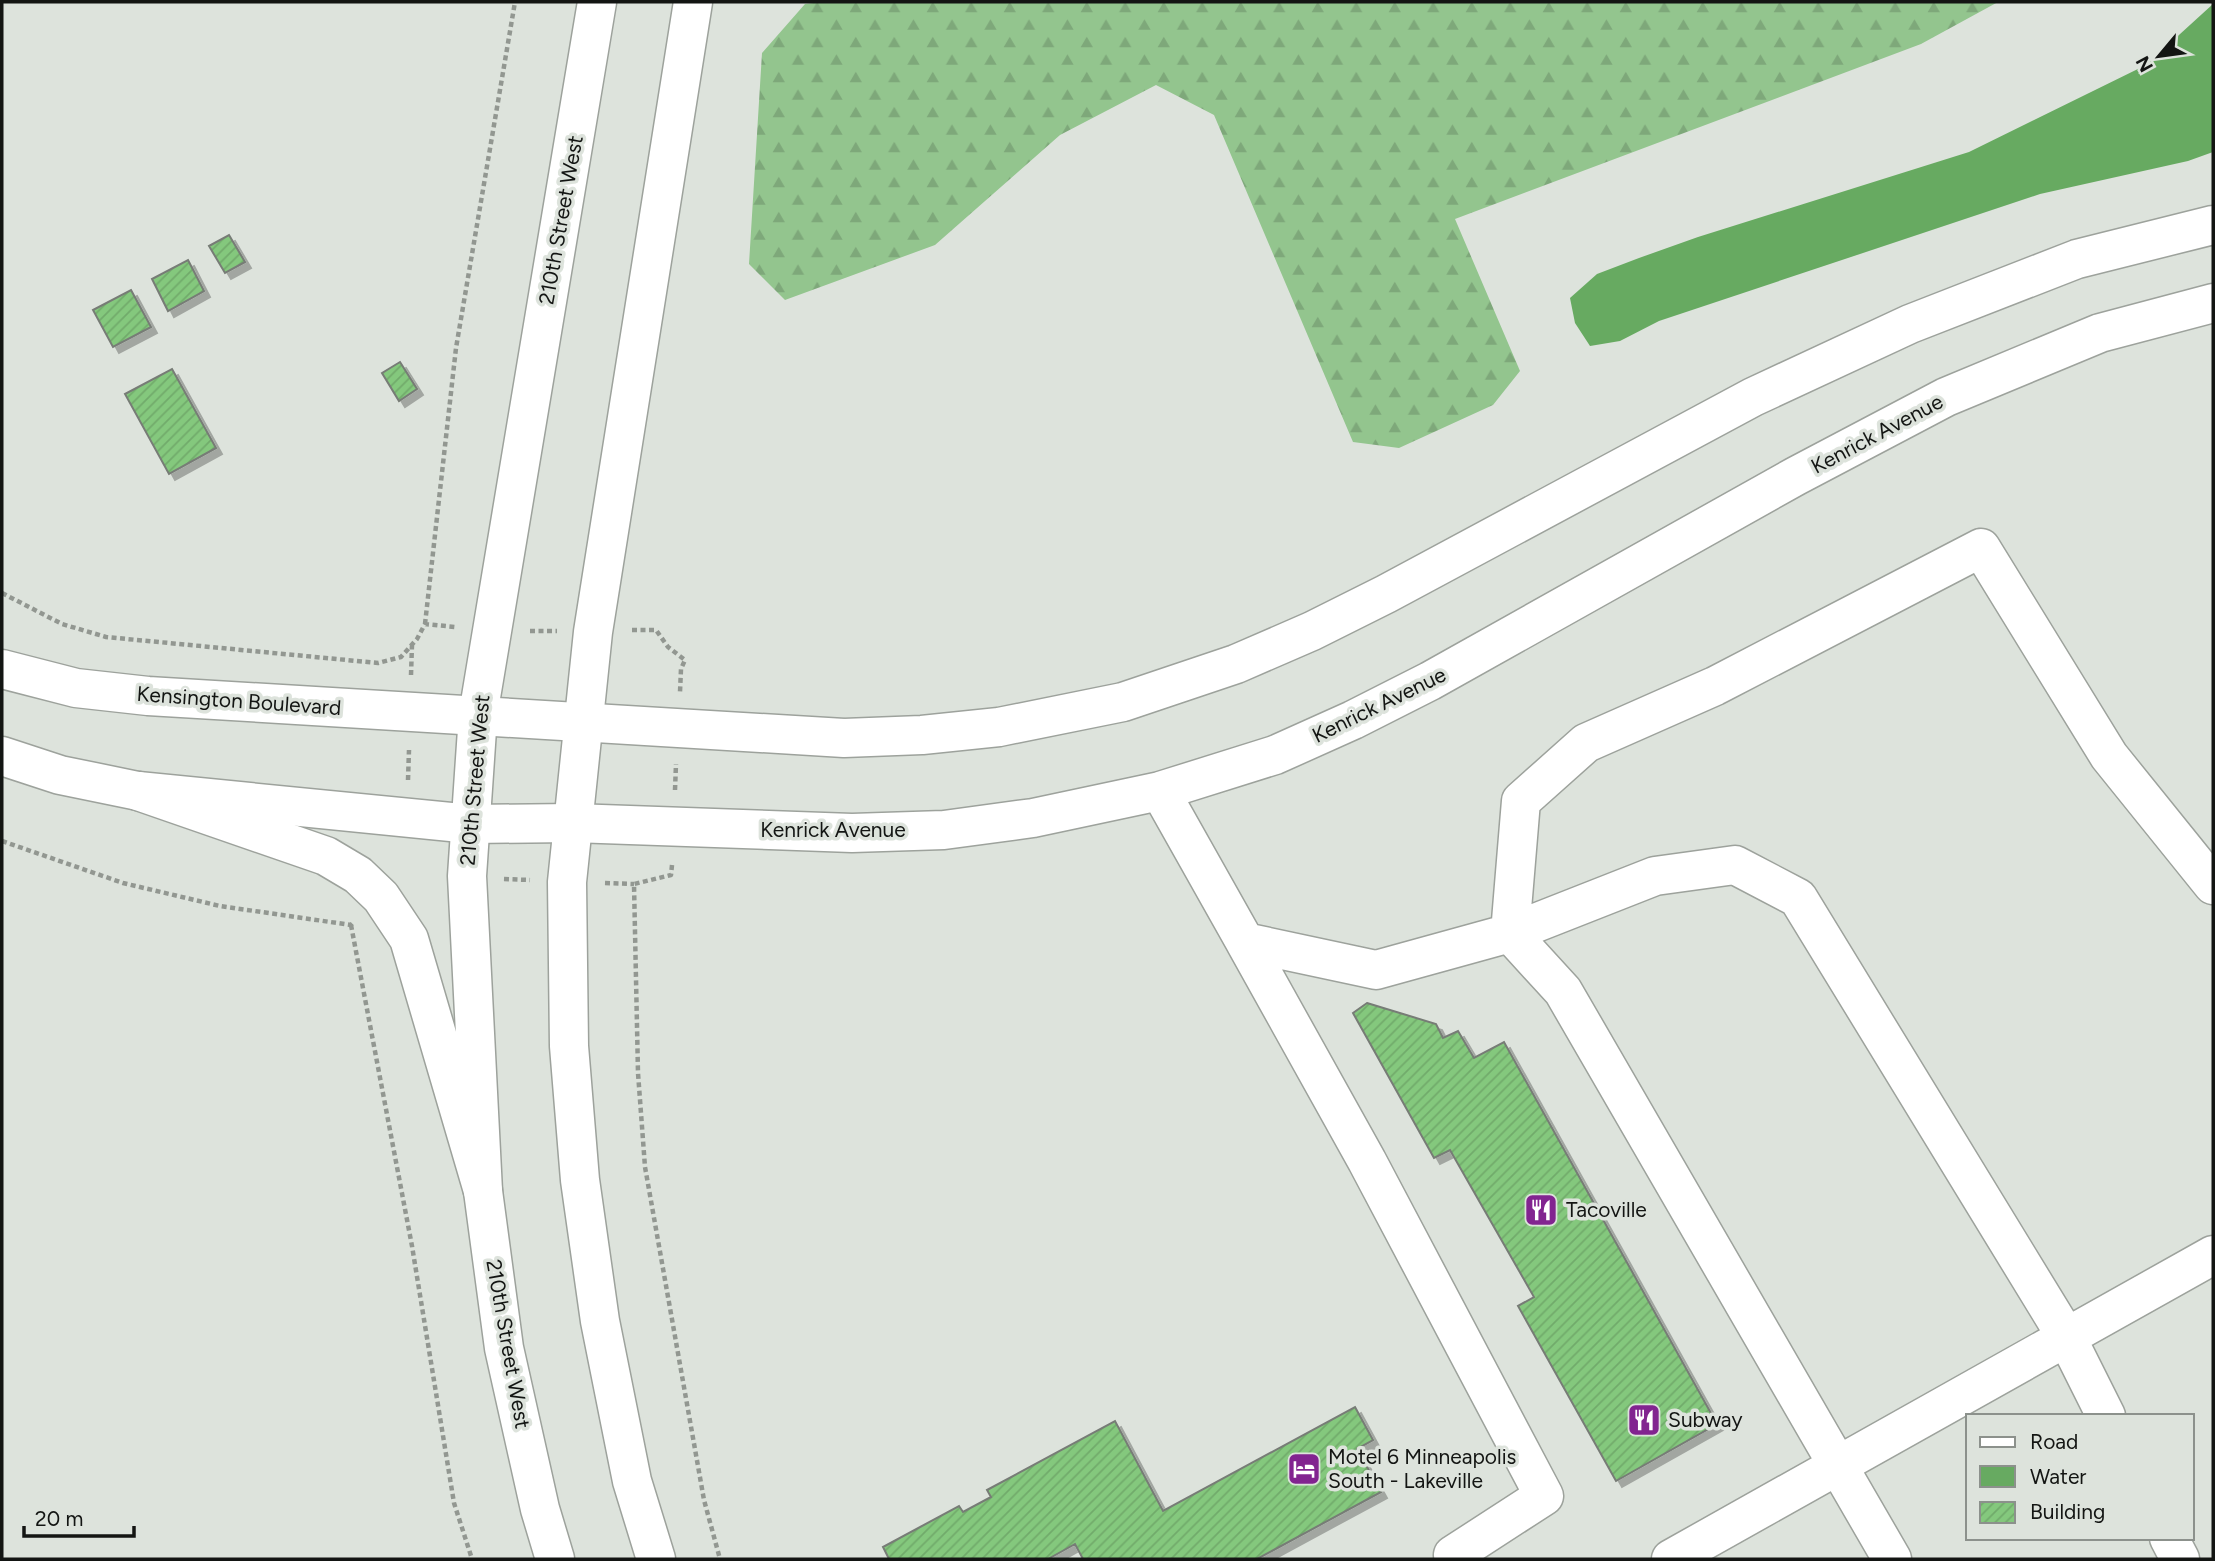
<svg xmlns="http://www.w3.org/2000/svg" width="2215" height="1561" font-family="Figtree,sans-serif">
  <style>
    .forest { fill: url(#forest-firs) }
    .water { fill: #67aa61 }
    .building { fill: url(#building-hatch); stroke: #777c76; stroke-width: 2; filter: url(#shadow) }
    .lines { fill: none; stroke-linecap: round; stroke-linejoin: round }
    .minor-casing { stroke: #9da29c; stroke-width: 41 }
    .major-casing { stroke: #9da29c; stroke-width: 41 }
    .highway-casing { stroke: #9da29c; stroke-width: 41 }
    .path { stroke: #929791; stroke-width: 4.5; stroke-dasharray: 5 3.5; stroke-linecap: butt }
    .minor { stroke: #fff; stroke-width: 38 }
    .major { stroke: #fff; stroke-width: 38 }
    .highway { stroke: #fff; stroke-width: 38 }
    .labels { text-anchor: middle; stroke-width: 7; stroke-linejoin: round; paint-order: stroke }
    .street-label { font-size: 21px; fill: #131513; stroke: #dde3dc }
    .poi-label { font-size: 21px; fill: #131513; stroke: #dde3dc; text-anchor: start }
  </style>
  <defs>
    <pattern id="forest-firs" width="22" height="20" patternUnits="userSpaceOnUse" patternTransform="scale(1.75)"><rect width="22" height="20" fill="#93c58e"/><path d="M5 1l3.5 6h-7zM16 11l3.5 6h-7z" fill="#7ea87a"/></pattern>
    <pattern id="building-hatch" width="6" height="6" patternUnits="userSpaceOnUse" patternTransform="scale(1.75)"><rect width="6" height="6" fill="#84c87d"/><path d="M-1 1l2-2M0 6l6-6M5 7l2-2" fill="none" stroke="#71ab6b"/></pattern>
    <filter id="shadow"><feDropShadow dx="6" dy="6" stdDeviation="0" flood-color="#0004"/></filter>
  </defs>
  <rect width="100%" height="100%" fill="#dde3dc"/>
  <path class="forest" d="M822 2H1998L1921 44 1455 219 1520 371 1493 405 1399 448 1353 442 1214 115 1156 85 1060 135 935 245 785 300 749 264 762 53 805 4Z"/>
  <path class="water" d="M2213 4V152L2188 161 2040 194 1659 321 1620 341 1590 346 1575 323 1570 298 1597 274 1639 258 1698 237 1969 152 2146 65Z"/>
  <path class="building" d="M229 235 245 262 225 273 209 246Z
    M188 260 204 291 168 311 152 279Z
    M131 290 151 327 113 347 93 310Z
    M400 362 417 389 399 401 382 373Z
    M172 369 216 448 169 474 125 394Z
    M1367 1003 1436 1024 1443 1038 1458 1031 1474 1058 1504 1042 1717 1424 1616 1481 1518 1306 1534 1297 1450 1150 1434 1158 1353 1013Z
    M1355 1407 1373 1440 1357 1449 1381 1492 1257 1559H1083L1075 1544 1048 1559H889L883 1547 959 1506 963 1512 991 1497 987 1490 1115 1421 1163 1511Z"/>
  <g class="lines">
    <defs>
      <path id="minor" d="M2 669 76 688 148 696 844 738 922 735 999 727 1123 702 1236 664 1312 631 1386 594 1753 397 1910 324 2077 259 2213 225
        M2 756 60 775 138 791 471 824 573 823 852 833 944 830 1033 818 1160 791 1275 755 1353 720 1430 681 1796 476 1946 397 2100 333 2213 303
        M1160 791 1245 942 1376 970 1510 933 1521 801 1586 743 1715 686 1981 548 2109 756 2213 885
        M1245 942 1367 1161 1544 1496 1453 1555 1455 1559
        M2169 1538 2180 1559
        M1671 1559 2213 1255
        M1892 1559 1563 991 1510 933 1655 876 1735 865 1798 898 2067 1338 2106 1416"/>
      <path id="major" d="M555 1559 540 1509 504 1348 483 1191 467 876 478 715 597 2
        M656 1559 632 1481 600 1321 580 1180 569 1046 567 882 593 632 693 2"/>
      <path id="highway" d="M138 791 326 856 358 875 381 897 409 939 483 1191"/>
    </defs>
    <use href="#minor" class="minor-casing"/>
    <use href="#major" class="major-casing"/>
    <use href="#highway" class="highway-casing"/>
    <path class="path" d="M2 593 62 624 106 637 378 663 401 657 417 639 425 624 455 627
      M425 624 456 348 515 2
      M632 630H656L668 647 685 660 681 669 680 692
      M530 631H557
      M411 675 412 645
      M408 780 409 750
      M675 790 676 764
      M2 841 123 883 220 906 351 925 353 923
      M672 865 671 875 634 884 638 1073 645 1167 704 1500 720 1559
      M504 879 530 880
      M605 883 634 884
      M351 925 412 1246 454 1503 472 1559"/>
    <use href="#minor" class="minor"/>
    <use href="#major" class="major"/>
    <use href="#highway" class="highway"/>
  </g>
  <defs>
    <symbol id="restaurant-square" viewBox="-11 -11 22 22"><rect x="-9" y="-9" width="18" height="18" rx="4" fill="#822490" stroke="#dde3dc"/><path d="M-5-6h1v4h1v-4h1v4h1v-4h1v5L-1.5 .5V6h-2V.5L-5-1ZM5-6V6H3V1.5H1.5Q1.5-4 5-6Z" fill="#fff"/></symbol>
    <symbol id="hotel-square" viewBox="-11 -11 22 22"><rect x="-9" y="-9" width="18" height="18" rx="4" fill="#822490" stroke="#dde3dc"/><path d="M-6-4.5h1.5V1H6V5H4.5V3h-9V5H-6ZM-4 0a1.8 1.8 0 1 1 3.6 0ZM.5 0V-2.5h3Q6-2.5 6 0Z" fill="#fff"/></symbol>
  </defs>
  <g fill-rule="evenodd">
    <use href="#restaurant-square" x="1522" y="1191" width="38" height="38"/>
    <use href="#restaurant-square" x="1625" y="1401" width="38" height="38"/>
    <use href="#hotel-square" x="1285" y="1450" width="38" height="38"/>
  </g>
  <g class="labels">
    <g class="street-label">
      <text transform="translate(561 220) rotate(-80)" y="7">210th Street West</text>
      <text transform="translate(1877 434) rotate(-28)" y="7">Kenrick Avenue</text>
      <text transform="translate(239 701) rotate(4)" y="7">Kensington Boulevard</text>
      <text transform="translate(1379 705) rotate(-26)" y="7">Kenrick Avenue</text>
      <text transform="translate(475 780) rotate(-85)" y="7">210th Street West</text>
      <text x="833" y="837">Kenrick Avenue</text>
      <text transform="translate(508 1344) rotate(80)" y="7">210th Street West</text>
    </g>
    <g class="poi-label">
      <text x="1566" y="1217">Tacoville</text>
      <text x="1668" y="1427">Subway</text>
      <text x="1328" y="1464">Motel 6 Minneapolis<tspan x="1328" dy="24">South - Lakeville</tspan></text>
    </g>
  </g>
  <rect width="2215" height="1561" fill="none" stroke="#131513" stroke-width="7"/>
  <rect x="1966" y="1414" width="228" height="126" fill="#dde3dc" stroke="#8c918c" stroke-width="2"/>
  <rect x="1980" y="1437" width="35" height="10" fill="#ffffff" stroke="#8c918c" stroke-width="2"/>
  <text x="2030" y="1449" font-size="21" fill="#131513">Road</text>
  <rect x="1980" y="1466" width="35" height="21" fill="#67aa61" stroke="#8c918c" stroke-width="2"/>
  <text x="2030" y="1484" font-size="21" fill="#131513">Water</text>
  <rect x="1980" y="1502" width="35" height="21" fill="url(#building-hatch)" stroke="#8c918c" stroke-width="2"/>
  <text x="2030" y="1519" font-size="21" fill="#131513">Building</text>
  <g transform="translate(2159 56) rotate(241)" stroke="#dde3dc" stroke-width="5" paint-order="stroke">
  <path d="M0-5L12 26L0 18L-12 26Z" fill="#131513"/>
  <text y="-10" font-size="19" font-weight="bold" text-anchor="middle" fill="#131513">N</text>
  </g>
  <path d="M24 1526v10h110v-10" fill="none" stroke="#131513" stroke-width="3.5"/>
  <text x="35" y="1526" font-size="21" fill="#131513" stroke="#dde3dc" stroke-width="5" paint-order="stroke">20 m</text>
</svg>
